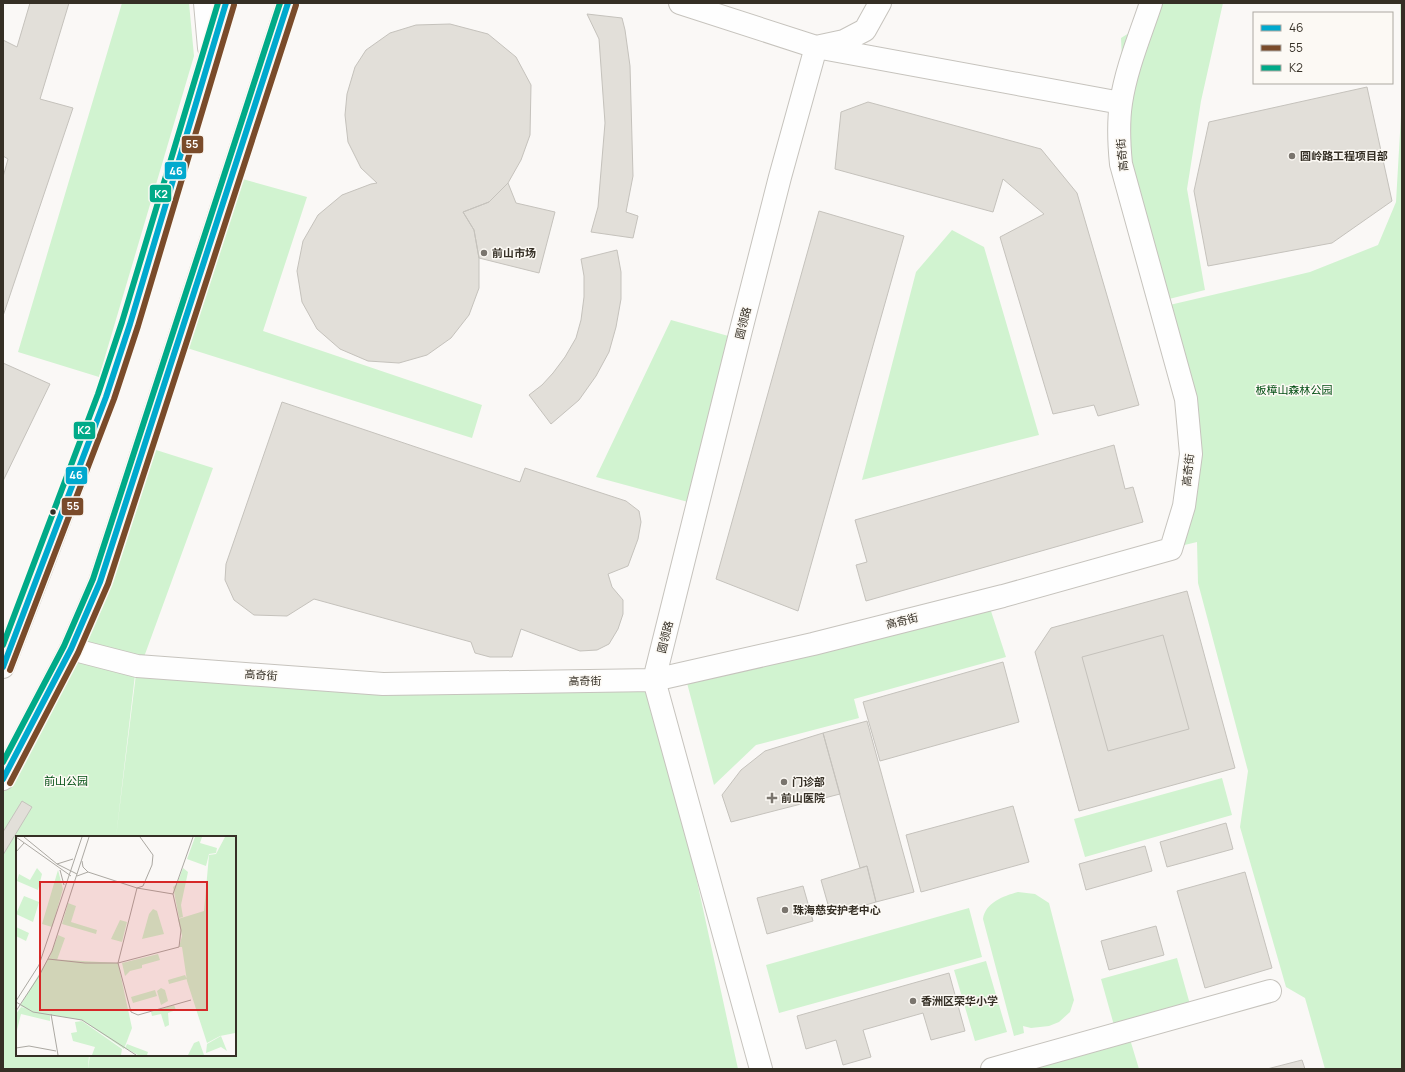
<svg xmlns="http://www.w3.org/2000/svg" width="1405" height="1072" font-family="Manrope,'Noto Sans SC',sans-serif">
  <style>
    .green { fill: #d1f3d0 }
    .building { fill: #e2dfd9; stroke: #c5c2bc }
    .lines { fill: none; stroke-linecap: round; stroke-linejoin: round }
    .minor-casing { stroke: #c6c3bd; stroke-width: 24 }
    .major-casing { stroke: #c6c3bd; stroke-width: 24 }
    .minor { stroke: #fefefe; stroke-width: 22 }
    .major { stroke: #fefefe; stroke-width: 22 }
    .bus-1-casing { stroke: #fcf9f4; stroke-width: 9 }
    .bus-2-casing { stroke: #fcf9f4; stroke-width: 9 }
    .bus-3-casing { stroke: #fcf9f4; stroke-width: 9 }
    .bus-1 { stroke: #00a9ce; stroke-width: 6 }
    .bus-2 { stroke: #7a4b2a; stroke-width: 6 }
    .bus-3 { stroke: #0a8; stroke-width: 6 }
    .poi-dot { fill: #7a756e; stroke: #fcf9f4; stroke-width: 1.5 }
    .bus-dot { fill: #352f25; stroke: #fcf9f4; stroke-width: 1.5 }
    .labels { text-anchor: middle; stroke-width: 3; stroke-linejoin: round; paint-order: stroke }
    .street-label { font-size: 11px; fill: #352f25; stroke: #fcf9f4 }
    .poi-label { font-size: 11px; font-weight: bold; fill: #352f25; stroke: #fcf9f4; text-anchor: start }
    .park-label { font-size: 11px; fill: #004e12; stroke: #fcf9f4 }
    .inset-road { fill: none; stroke: #aba8a2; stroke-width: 1 }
    .view { fill: #d62828; fill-opacity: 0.15; stroke: #d62828; stroke-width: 2 }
    .inset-edge { fill: none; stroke: #352f25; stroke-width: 2 }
    .line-badge { stroke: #fcf9f4; stroke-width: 1.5 }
    .badge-label { font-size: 11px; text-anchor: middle; font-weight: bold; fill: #fff }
  </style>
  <rect width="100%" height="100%" fill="#faf8f6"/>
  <path class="green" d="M122 3H189L194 56 99 377 18 352Z
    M1157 3H1223L1201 101 1187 189 1205 290 1165 300 1127 165 1121 38 1150 20Z
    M1400 3H1402V1069H1325L1305 998 1286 987 1240 827 1248 771 1198 583 1197 542 1172 548 1191 454 1161 307 1310 272 1378 245 1396 202 1402 98Z
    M239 178 307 197 263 331 482 405 472 438 187 348Z
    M952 230 984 247 1039 435 862 480 916 272Z
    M671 320 732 337 688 502 596 477Z
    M153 449 213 468 144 657 81 645Z
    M989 605 1006 657 854 699 859 718 756 745 714 785 687 683Z
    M71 650 136 666 116 837H17V1055H89L88 1069H3V781Z
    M137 666 383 684 653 680 738 1069H88L90 1055H235V837H116Z
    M1222 778 1232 815 1085 857 1074 819Z
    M1018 892 1035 894 1049 903 1074 1000 1070 1012 1059 1022 1049 1026 1031 1028 1023 1026 1024 1033 1014 1036 983 919C985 903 1003 896 1018 892Z
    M969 908 982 957 779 1013 766 965Z
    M1177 958 1191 1008 1115 1029 1101 979Z
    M986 961 1007 1032 975 1041 954 970Z
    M1129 1036 1139 1069H1010Z"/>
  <path class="building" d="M30 3H69L40 99 73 108 3 316V177L8 159 3 156V40L17 47Z
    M587 14 622 18 625 30 630 66 633 176 626 212 638 216 633 238 591 232 598 207 605 123 599 39Z
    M450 24 488 34 516 57 531 85 530 135 521 160 508 183 489 202 463 212 474 230 479 258V288L469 315 451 338 427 355 399 363 368 361 340 349 317 329 302 302 297 271 303 241 318 215 342 195 371 184 377 183 361 168 348 142 345 115 347 94 355 67 366 50 390 33 416 25Z
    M1367 87 1392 201 1332 243 1208 266 1194 191 1209 122Z
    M868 102 1041 149 1077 193 1139 405 1098 416 1094 405 1053 414 1000 237 1044 214 1003 179 993 212 835 169 841 112Z
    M508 183 516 203 555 212 539 273 479 258 474 230 463 212 489 202Z
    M819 211 904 236 798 611 716 579Z
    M617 250 621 272V299L616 327 609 352 596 376 579 400 551 424 529 395 542 385 553 373 565 357 576 338 581 320 584 297V276L581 259Z
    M3 363 50 384 3 481Z
    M282 402 520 482 525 468 626 501 639 511 641 522 638 539 628 566 608 574 612 587 623 600V614L618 629 609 644 597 650 580 651 521 629 512 657H490L475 653 471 642 314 599 287 616 254 615 234 600 225 580 226 564Z
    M1114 445 1125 489 1133 487 1143 522 866 601 856 565 867 562 855 520Z
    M1187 591 1235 768 1079 811 1035 652 1051 628Z
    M1163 635 1189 729 1108 751 1082 657Z
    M1003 662 1019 722 880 761 863 702Z
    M867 721 914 892 876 902 867 866 860 868 823 733Z
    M823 733 840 794 731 822 722 795 741 770 765 751Z
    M22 801 32 807 3 855V832Z
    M1013 806 1029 862 921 892 906 835Z
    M1226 823 1233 849 1167 867 1160 842Z
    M1145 846 1152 871 1086 890 1079 864Z
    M867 866 876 902 831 915 821 880Z
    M1245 872 1272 968 1205 988 1177 891Z
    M803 886 813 921 767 934 757 898Z
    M1156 926 1164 955 1109 970 1101 941Z
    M949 973 965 1031 931 1040 923 1013 863 1030 871 1057 843 1065 836 1040 806 1049 797 1016Z
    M1302 1060 1305 1069H1267Z"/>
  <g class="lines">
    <defs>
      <path id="minor" d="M680 3 816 47 1121 103
        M71 649 137 666 383 684 654 680 813 644 1003 596 1171 549 1184 506 1191 454 1186 399 1121 164C1119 144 1118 123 1121 103 1126 69 1140 36 1151 3
        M761 1069 654 680 741 330 780 177 816 47 844 41 865 30 880 3
        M992 1069 1270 991"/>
      <path id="major" d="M205 3 209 48
        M3 667 41 569 106 397 130 324 226 3
        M3 779 71 649 100 582 288 3"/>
    </defs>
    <use href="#minor" class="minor-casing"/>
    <use href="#major" class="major-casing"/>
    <use href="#minor" class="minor"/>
    <use href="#major" class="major"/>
    <defs>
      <path id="bus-1" d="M3 667 106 397 130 324 226 3
        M3 779 71 649 100 582 288 3"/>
      <path id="bus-2" d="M10 670 114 399 138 326 234 5
        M10 783 78 653 108 584 296 5"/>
      <path id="bus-3" d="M3 645 98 394 122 322 218 3
        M3 762 64 646 93 579 280 3"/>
    </defs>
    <use href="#bus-1" class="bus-1-casing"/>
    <use href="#bus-2" class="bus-2-casing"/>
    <use href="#bus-3" class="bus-3-casing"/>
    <use href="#bus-1" class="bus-1"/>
    <use href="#bus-2" class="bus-2"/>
    <use href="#bus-3" class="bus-3"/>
  </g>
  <g class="poi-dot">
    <circle cx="1292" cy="156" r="4"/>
    <circle cx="484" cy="253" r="4"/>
    <circle cx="784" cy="782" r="4"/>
    <path d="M770 792h4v4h4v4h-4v4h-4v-4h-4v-4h4z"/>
    <circle cx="785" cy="910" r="4"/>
    <circle cx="913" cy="1001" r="4"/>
  </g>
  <circle class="bus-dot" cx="53" cy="512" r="3.5"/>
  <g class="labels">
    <g class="street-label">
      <text transform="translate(1122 155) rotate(-96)" y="4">高奇街</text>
      <text transform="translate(743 323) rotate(-76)" y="4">圆领路</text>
      <text transform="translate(1188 470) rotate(-84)" y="4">高奇街</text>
      <text transform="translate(902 621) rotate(-14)" y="4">高奇街</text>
      <text transform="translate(665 637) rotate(-76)" y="4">圆领路</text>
      <text transform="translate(261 675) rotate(4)" y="4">高奇街</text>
      <text transform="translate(585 681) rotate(-1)" y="4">高奇街</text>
    </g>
    <g class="poi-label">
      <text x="1300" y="160">圆岭路工程项目部</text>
      <text x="492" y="257">前山市场</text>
      <text x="792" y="786">门诊部</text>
      <text x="781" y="802">前山医院</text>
      <text x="793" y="914">珠海慈安护老中心</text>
      <text x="921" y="1005">香洲区荣华小学</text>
    </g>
    <g class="park-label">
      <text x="1294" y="394">板樟山森林公园</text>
      <text x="66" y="785">前山公园</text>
    </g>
  </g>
  <g transform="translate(16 836)">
    <rect width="220" height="220" fill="#faf8f6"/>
    <path d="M179 1H186L184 7 201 12 200 17 193 18 190 30 171 23ZM209 1H220V194L219 197 204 200 191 207 171 145 166 111H163L166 100 162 83 188 75 193 19 200 18ZM21 32 26 38 22 54 1 45 3 38 14 44ZM167 32 172 36 165 69 167 81 163 82 157 51 161 48ZM42 34 47 53 36 91 26 88ZM8 60 23 66 17 86 0 78ZM52 67 60 70 55 86 81 94 80 98 46 88ZM137 73 141 75 148 98 126 103 133 78ZM104 84 111 86 106 106 95 103ZM0 91 13 97 10 105 0 100ZM42 99 49 102 41 124 33 123ZM142 118 144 124 126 129V132L114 135 109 140 106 127ZM32 123 102 127 116 192 108 213 66 184 24 177 4 170ZM169 139 171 143 153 148 152 144ZM145 152 149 154 152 165 145 169 141 155ZM139 154 141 160 117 167 115 161ZM158 169 160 174 152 177 153 189 149 191 145 178 136 180 135 176ZM5 171 34 178V185L5 178 0 198V178ZM66 185 106 213 105 219H76L79 211 57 205 55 197 61 196 59 186ZM205 200 211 215 205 211 190 217 191 208ZM183 205 188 219H172L178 207ZM111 208 132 216 131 219H122L109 212Z" fill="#d1f3d0"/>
    <path class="inset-road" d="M0 1 55 40M8 1 41 28 61 38M124 1 137 19 136 29 127 50 121 52 102 127 115 176 122 179 175 164M0 16 8 7M41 28 57 23M44 34 48 49M72 36 121 52 157 58M61 40 72 36 67 31 66 25M32 123 69 127H102L163 111 165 94 157 58 177 1M0 165 23 129 66 1M0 166 17 176 66 184 120 219M0 175 23 140 36 115 73 1M35 178 42 219M0 212 13 210 40 215"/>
    <path class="view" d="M24 46H191V174H24Z"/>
    <rect width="220" height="220" class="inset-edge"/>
  </g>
  <g class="line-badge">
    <rect x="181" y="135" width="23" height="19" rx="4" fill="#7a4b2a"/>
    <rect x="164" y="161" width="23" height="19" rx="4" fill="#00a9ce"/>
    <rect x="149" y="184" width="23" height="19" rx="4" fill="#0a8"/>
    <rect x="73" y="421" width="23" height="19" rx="4" fill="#0a8"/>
    <rect x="65" y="466" width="23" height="19" rx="4" fill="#00a9ce"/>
    <rect x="61" y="497" width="23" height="19" rx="4" fill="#7a4b2a"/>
  </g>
  <g class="badge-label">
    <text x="192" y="148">55</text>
    <text x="176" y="175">46</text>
    <text x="161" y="198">K2</text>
    <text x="84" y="434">K2</text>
    <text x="76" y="479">46</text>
    <text x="73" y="510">55</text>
  </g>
  <rect width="1405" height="1072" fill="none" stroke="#352f25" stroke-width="8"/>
  <rect x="1253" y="12" width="140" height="72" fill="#fcf9f4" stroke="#aca8a1"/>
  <rect x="1261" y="25" width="20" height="6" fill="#00a9ce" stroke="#aca8a1"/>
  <text x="1289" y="32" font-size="12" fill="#352f25">46</text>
  <rect x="1261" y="45" width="20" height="6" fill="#7a4b2a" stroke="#aca8a1"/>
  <text x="1289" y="52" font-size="12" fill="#352f25">55</text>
  <rect x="1261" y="65" width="20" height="6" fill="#00aa88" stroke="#aca8a1"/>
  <text x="1289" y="72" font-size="12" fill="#352f25">K2</text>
</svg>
